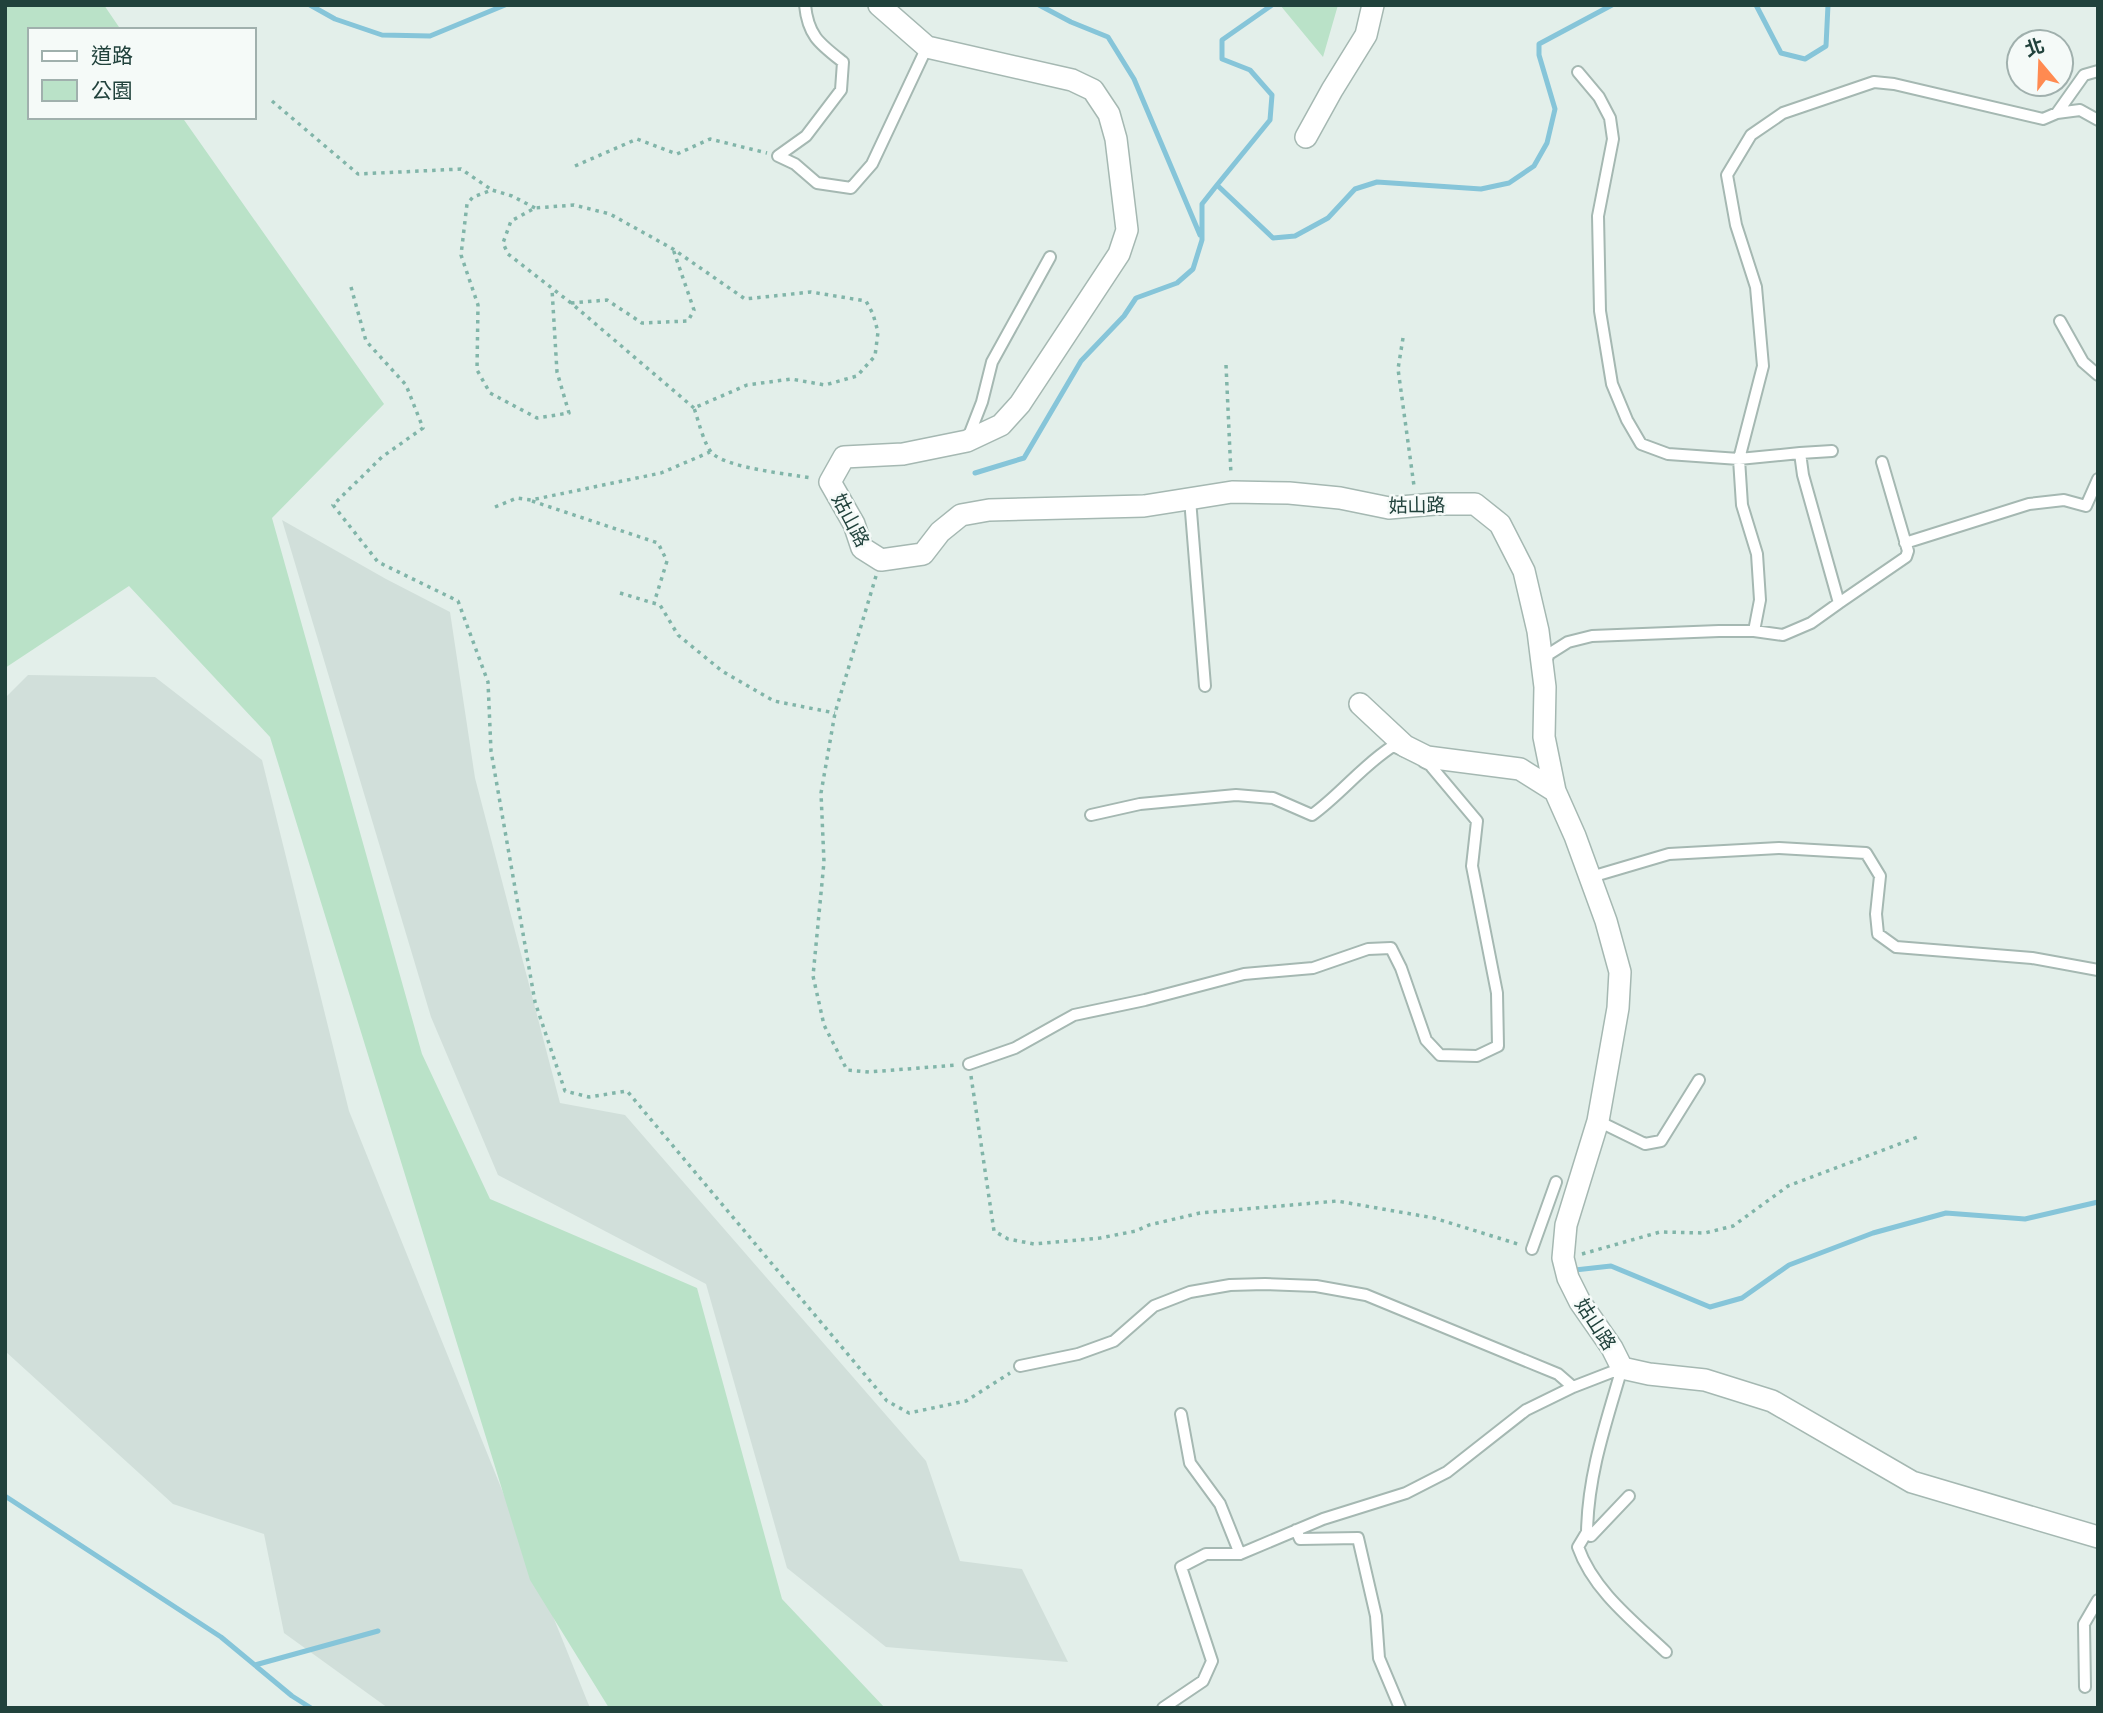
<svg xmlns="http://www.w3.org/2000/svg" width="2103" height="1713" font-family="Raleway,'Noto Sans TC',sans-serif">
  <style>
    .built { fill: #d1dfda }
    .green { fill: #bae2c8 }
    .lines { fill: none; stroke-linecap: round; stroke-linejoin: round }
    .stream { stroke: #86c5d9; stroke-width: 5 }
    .lane-casing { stroke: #a5b8b2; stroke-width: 14 }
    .street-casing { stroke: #a5b8b2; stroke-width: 24 }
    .path { stroke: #81b5a9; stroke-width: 3.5; stroke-dasharray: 3.5 5; stroke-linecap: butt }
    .lane { stroke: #fff; stroke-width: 10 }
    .street { stroke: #fff; stroke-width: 21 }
    .labels { text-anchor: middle; stroke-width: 5; stroke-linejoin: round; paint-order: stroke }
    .street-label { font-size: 19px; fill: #21423c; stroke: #f5faf8 }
  </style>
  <rect width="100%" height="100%" fill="#e3efea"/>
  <path class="built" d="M282 520 386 579 450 612 475 778 560 1103 625 1115 926 1461 960 1561 1022 1569 1068 1662 886 1647 787 1568 706 1284 498 1175 431 1017Z
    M28 675 155 677 262 760 349 1111 590 1708H388L284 1633 264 1534 173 1504 5 1351V698Z"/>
  <path class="green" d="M5 5H104L121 30H30V117H182L384 404 272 518 422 1054 490 1199 697 1288 782 1599 885 1708H609L530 1580 270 737 129 586 5 668Z
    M1280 5H1338L1323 57Z"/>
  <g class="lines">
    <path class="stream" d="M310 5 335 19 382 35 430 36 505 5
      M1039 5 1071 22 1108 37 1134 79 1200 235
      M1272 5 1222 40V59L1250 70 1272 95 1270 120 1217 185 1273 238 1295 236 1328 218 1355 189 1377 182 1481 189 1509 183 1534 166 1547 143 1555 109 1539 55V44L1612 5
      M1756 5 1781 53 1805 59 1826 46 1828 5
      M975 473 1024 458 1081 361 1124 316 1136 298 1177 283 1193 269 1202 240V204L1217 185
      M1575 1270 1611 1266 1710 1307 1742 1298 1789 1265 1873 1233 1946 1213 2025 1219 2098 1202
      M5 1496 221 1637 292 1696 311 1708
      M255 1665 378 1631"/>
    <defs>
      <path id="lane" d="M805 5C808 36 820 44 843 62L841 90 806 136 778 156 795 164 817 183 851 188 872 164 927 47
        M1578 72 1599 97 1610 118 1613 139 1598 216 1600 311 1612 384 1627 420 1641 444 1668 454 1739 459 1800 453 1803 475 1839 603 1906 557 1908 551 1882 462
        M2057 113 2080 110 2098 120
        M2060 321 2083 362 2098 375
        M968 438 982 402 992 362 1050 257
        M1800 453 1832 451
        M1190 499 1205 686
        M1905 543 2029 504 2064 500 2086 506 2098 479
        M1754 631 1760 600 1757 554 1742 505 1739 459 1763 366 1756 287 1736 225 1727 175 1751 135 1783 113 1874 82 1894 84 2043 119 2057 113 2084 75 2098 71
        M1544 665 1549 654 1568 642 1592 636 1719 631H1754L1783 635 1811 623 1839 603
        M1091 815 1140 804 1236 795 1273 798 1312 815C1341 794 1363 765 1393 746L1404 751
        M1591 877 1669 854 1779 848 1866 853 1880 876 1876 914 1878 934 1896 947 2032 958 2098 970
        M969 1064 1015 1048 1074 1015 1145 1000 1244 974 1313 968 1368 949 1391 948 1401 968 1426 1040 1440 1055 1477 1056 1498 1046 1497 993 1472 866 1477 821 1430 765 1424 762
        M1598 1121 1645 1144 1661 1141 1699 1080
        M1532 1249 1556 1182
        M1020 1366 1078 1354 1114 1341 1154 1306 1190 1292 1230 1285 1265 1284 1316 1286 1366 1295 1558 1374 1573 1387 1622 1368C1606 1423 1588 1474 1587 1532
        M1181 1414 1190 1463 1220 1504 1240 1554
        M1629 1496 1591 1536 1587 1532 1578 1547C1593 1590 1633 1621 1666 1652
        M1296 1530 1300 1539 1358 1538 1376 1616 1379 1658 1400 1708
        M2085 1687 2084 1624 2098 1600
        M1163 1708 1203 1681 1212 1661 1181 1567 1206 1554H1240L1323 1519 1406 1493 1447 1472 1526 1410 1573 1387"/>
      <path id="street" d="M879 5 927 47 1072 80 1093 90 1109 114 1116 139 1127 230 1119 254 1020 404 1001 425 967 441 903 454 844 457 830 482 854 524 862 548 881 560 923 554 940 532 961 515 989 510 1144 506 1232 492 1289 493 1340 498 1389 508 1435 504H1475L1500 524 1524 571 1538 631 1545 687 1544 737 1555 791
        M1306 137 1332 90 1366 35 1373 5
        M1360 704 1405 746 1427 757 1520 769 1555 791 1575 836 1606 921 1620 972 1618 1008 1598 1121 1566 1225 1563 1258 1568 1278 1580 1302 1612 1348 1622 1368 1649 1374 1705 1380 1772 1401 1912 1482 2098 1537"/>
    </defs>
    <use href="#lane" class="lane-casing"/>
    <use href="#street" class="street-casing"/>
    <path class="path" d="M272 101 358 174 461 169 492 190
      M575 166 637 139 677 154 710 139 767 153
      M535 208 512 196 492 190 473 197 467 204 461 255 478 305 477 370 490 393 537 418 569 413 557 372 552 289
      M351 287 366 341 406 385 423 428 382 457 333 505 378 562 458 601 488 682 491 751 535 1002 565 1091 589 1097 627 1091 887 1401 909 1413 966 1401 1010 1373
      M571 303 607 300 642 323 688 321 694 310 673 249
      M1403 338 1398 369 1414 486
      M1226 365 1231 475
      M694 408 571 303 508 254 503 243 511 221 535 208 574 205 610 214 673 249 745 299 811 292 866 301 873 314 878 332 875 356 857 376 825 385 791 379 747 385 694 408C698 419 704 445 712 453 727 468 789 474 811 478
      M532 501 658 543 667 561 654 603
      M495 507 517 498 531 500 661 473 710 452
      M876 576 835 713 821 793 824 862 813 976 824 1025 847 1070 869 1072 957 1065
      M620 593 660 605 678 635 722 671 774 701 835 713
      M971 1076 994 1231 1008 1239 1034 1244 1100 1238 1136 1231 1149 1225 1200 1213 1337 1201 1434 1218 1521 1245
      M1582 1254 1660 1232 1705 1233 1733 1226 1788 1186 1918 1137"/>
    <use href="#lane" class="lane"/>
    <use href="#street" class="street"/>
  </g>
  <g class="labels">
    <g class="street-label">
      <text transform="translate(1417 505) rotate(-1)" y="7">姑山路</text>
      <text transform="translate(851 520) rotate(62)" y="7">姑山路</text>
      <text transform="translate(1596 1324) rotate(57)" y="7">姑山路</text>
    </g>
  </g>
  <rect width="2103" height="1713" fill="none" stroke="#21423c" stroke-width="14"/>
  <rect x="28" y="28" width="228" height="91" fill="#f5faf8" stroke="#a0b0ad" stroke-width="2"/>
  <rect x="42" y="51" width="35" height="10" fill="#ffffff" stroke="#a0b0ad" stroke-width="2"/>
  <text x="91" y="63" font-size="21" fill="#21423c">道路</text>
  <rect x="42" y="80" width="35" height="21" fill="#bae2c8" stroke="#a0b0ad" stroke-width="2"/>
  <text x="91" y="98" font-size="21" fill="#21423c">公園</text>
  <g transform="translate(2040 63) rotate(341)"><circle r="33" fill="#f5faf8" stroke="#a0b0ad" stroke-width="2"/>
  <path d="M0-5L12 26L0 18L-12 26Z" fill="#ff8a51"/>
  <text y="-10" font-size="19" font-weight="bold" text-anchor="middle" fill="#21423c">北</text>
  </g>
</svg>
